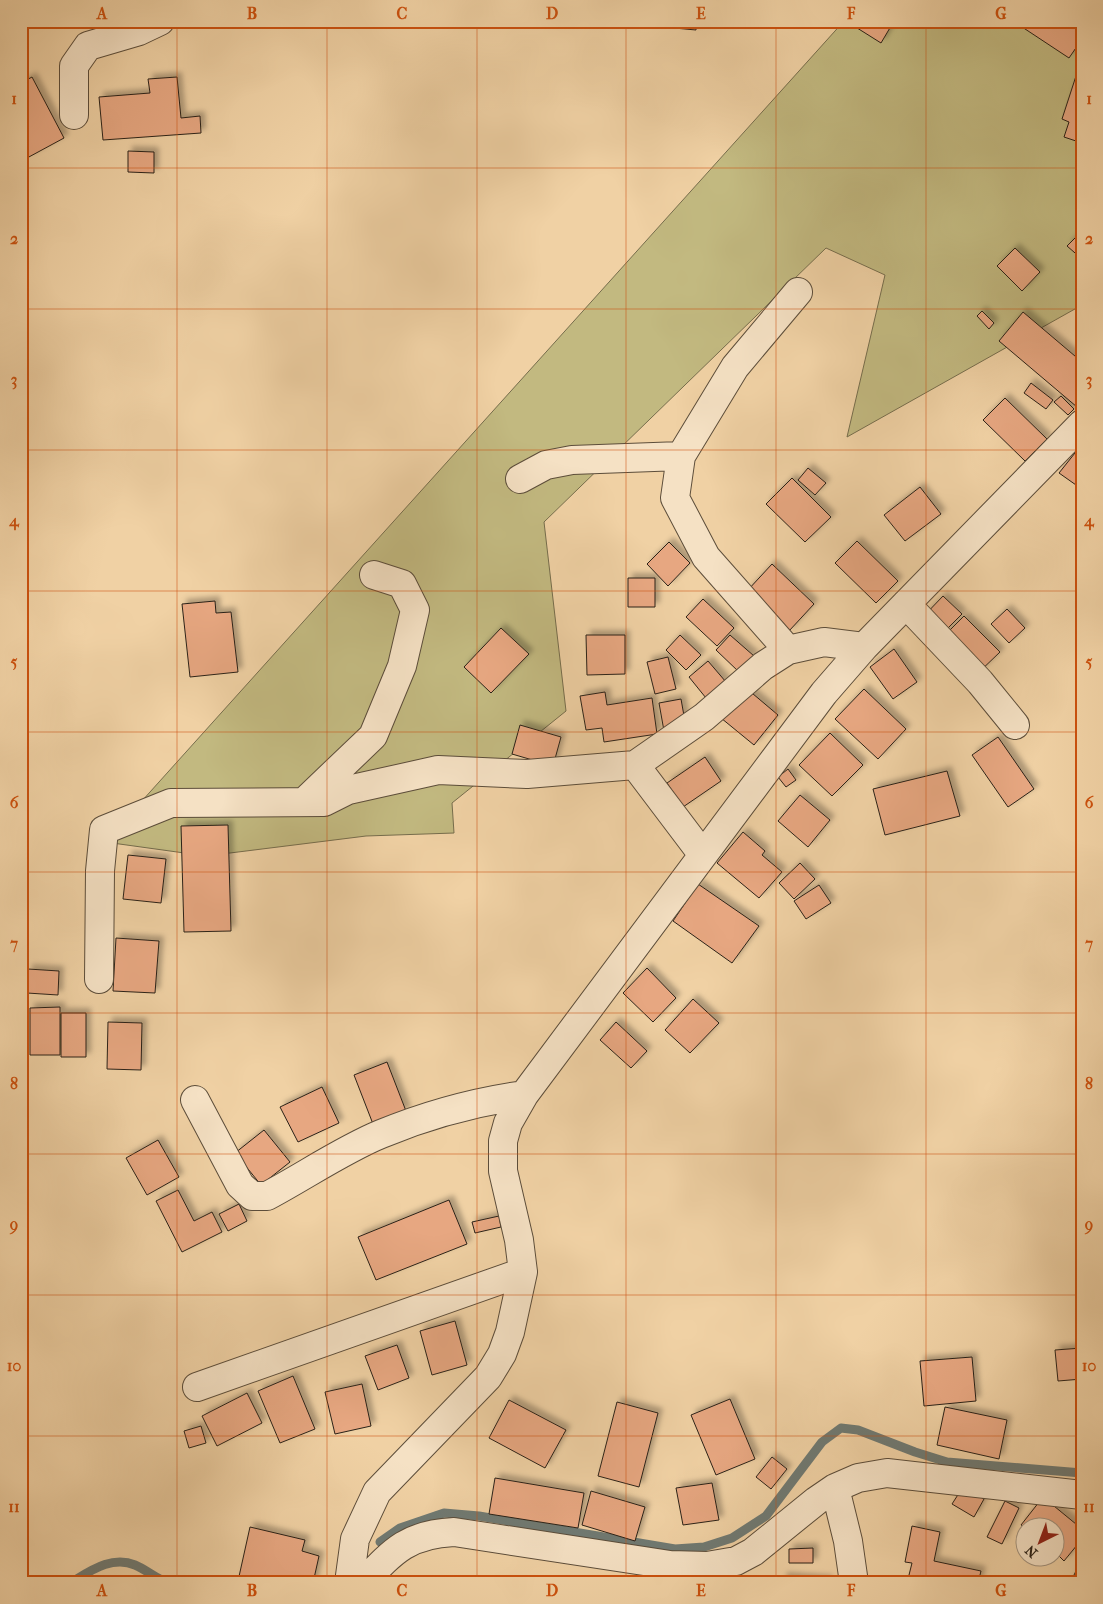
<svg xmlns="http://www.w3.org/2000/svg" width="1103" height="1604" font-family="'IM FELL French Canon',serif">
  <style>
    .green { fill: #c2b980; stroke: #766d4c }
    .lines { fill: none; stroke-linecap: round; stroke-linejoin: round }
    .stream { stroke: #707a73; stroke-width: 9 }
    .building { fill: #e7a781; stroke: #2a2117; filter: url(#shadow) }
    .minor-casing { stroke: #5c4d3a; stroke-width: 30 }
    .minor { stroke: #f5e1c4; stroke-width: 28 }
    .grid { fill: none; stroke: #cc510e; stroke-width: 1; stroke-opacity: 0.55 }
    .neatline { fill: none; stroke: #cc510e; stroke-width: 2 }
    .grid-label { font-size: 16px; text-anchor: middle; font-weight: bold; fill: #cc510e }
  </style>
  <defs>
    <filter id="shadow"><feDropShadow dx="4.5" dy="-4.5" stdDeviation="2.5" flood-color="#0004"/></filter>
  </defs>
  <rect width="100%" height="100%" fill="#f0d1a4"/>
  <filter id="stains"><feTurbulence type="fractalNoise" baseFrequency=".004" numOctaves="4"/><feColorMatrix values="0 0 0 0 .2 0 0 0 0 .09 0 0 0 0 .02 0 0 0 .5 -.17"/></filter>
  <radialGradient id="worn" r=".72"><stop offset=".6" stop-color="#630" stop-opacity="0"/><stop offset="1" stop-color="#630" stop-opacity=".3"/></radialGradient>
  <path class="green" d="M844 21H1082V305L847 437 885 275 826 248 544 522 566 711 452 803 454 833 366 836 206 856 105 842Z"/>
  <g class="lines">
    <path class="stream" d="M380 1542 400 1528 444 1513 479 1516 675 1549 704 1547 732 1538 766 1516 822 1442 841 1428 858 1430 915 1452 947 1462 1082 1473
      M70 1583C89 1572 111 1555 135 1565 147 1570 156 1579 169 1583"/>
  </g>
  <path class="building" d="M81 21H128V22L81 26Z
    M598 21H696V30Z
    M846 21H894L881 43Z
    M1013 21H1082V39L1069 58Z
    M1076 76 1082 78V143L1064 137 1069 122 1062 119Z
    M32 77 64 138 27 158 21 148V83Z
    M177 77 181 118 200 116 201 133 103 140 99 97 150 93 148 79Z
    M128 151 154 152V173L128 172Z
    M1082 231V259L1067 246Z
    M1015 248 1040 272 1022 291 997 266Z
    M982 311 994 323 989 329 977 316Z
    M1023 312 1082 362V401L1077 407 999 341Z
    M1031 383 1053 400 1046 409 1024 393Z
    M1061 396 1074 409 1068 415 1054 402Z
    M1005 398 1047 439 1025 461 983 420Z
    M1075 453 1082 458V478L1076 485 1059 473Z
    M808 468 826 483 815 495 798 480Z
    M792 478 831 517 805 542 766 504Z
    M920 487 941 514 905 541 884 515Z
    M857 541 898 581 876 603 835 563Z
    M669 542 690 563 668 586 647 564Z
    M772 564 814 604 789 631 747 591Z
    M628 578H655V607H628Z
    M943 596 962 614 939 637 921 619Z
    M703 599 734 628 717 646 686 617Z
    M215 601 216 613 231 612 238 672 190 677 182 604Z
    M1007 609 1025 628 1009 643 991 624Z
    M964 616 1000 652 976 675 940 640Z
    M501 628 529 654 491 693 464 667Z
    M586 635H625V674L587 675Z
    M680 635 701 655 686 670 666 650Z
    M730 635 754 656 739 672 716 650Z
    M894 649 917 682 893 699 870 667Z
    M668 657 676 689 655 694 647 662Z
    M708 661 726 682 706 698 689 677Z
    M746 688 778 715 754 745 721 718Z
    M864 689 906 729 878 759 835 719Z
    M605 692 607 705 652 698 657 734 604 742 602 728 586 730 580 696Z
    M681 699 686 727 664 731 659 703Z
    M520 725 561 737 553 766 512 754Z
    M830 733 863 765 832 796 799 765Z
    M998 737 1034 789 1008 807 972 755Z
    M705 757 721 781 683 807 667 783Z
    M788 769 796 780 786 787 778 777Z
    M947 771 960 816 885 835 873 789Z
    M800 795 830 820 808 847 778 821Z
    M228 825 231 931 184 932 181 826Z
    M743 832 765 851 762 855 782 872 759 898 717 863Z
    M128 855 166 859 161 903 123 899Z
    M800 863 815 879 794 899 779 883Z
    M698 884 759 926 732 963 673 921Z
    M819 885 831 903 806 919 794 901Z
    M116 938 159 941 155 993 113 991Z
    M647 968 676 998 653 1022 623 993Z
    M28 969 59 971 58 995 27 993Z
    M693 999 719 1023 690 1053 665 1030Z
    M60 1007V1055H30V1008Z
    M61 1013H86V1057H61Z
    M108 1022 142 1023 141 1070 107 1069Z
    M616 1022 647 1051 631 1068 600 1040Z
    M387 1062 406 1111 373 1124 354 1075Z
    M322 1087 339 1123 298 1142 280 1107Z
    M264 1130 290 1162 261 1185 235 1153Z
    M158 1140 179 1177 147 1195 126 1158Z
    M178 1190 194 1221 212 1212 222 1232 182 1252 156 1201Z
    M449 1200 467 1244 376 1280 358 1237Z
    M239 1204 247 1221 228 1231 219 1214Z
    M499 1216 501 1227 475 1233 472 1222Z
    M455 1321 467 1365 432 1375 420 1331Z
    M397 1345 409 1378 378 1390 365 1356Z
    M1082 1348V1379L1058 1381 1055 1350Z
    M972 1357 976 1401 924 1406 920 1361Z
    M293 1376 315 1429 280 1443 258 1391Z
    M362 1384 371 1426 335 1434 325 1392Z
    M247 1393 262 1423 217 1446 202 1416Z
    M730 1399 755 1459 716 1475 691 1415Z
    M509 1400 566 1430 545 1468 489 1438Z
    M617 1402 658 1413 639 1487 598 1476Z
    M945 1407 1007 1420 999 1459 937 1445Z
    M201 1426 206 1443 189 1448 184 1431Z
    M772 1457 787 1469 771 1489 756 1477Z
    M495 1478 584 1493 578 1528 489 1514Z
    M712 1483 719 1520 683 1525 676 1488Z
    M963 1487 984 1499 974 1517 952 1504Z
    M591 1491 645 1507 635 1541 582 1525Z
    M1043 1497 1082 1529V1539L1064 1561 1056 1553V1526H1026V1528L1021 1525Z
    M1005 1501 1019 1508 1002 1544 987 1537Z
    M912 1526 940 1532 934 1561 981 1571 978 1583H907L912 1563 905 1562Z
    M250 1527 305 1540 302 1551 319 1556 313 1583 238 1581Z
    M813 1548V1563H789V1549Z
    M1082 1559V1583H1070Z
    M783 1577 828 1580 827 1583H782Z"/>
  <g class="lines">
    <defs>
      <path id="minor" d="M74 115V66L88 46 139 31 160 21
        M520 479 546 465 572 460 681 456
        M906 604 980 682 1015 725
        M788 650 706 557 675 498 681 456 735 367 798 292
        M635 765 704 717 763 666 788 650 824 642 864 647
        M305 801 373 736 402 666 415 610 402 584 374 575
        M99 979 100 871 104 830 171 803 324 802 348 790 438 770 527 774 635 765 703 855
        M195 1100 240 1185 252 1196H267C303 1177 344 1149 381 1134 427 1115 474 1102 524 1095L824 693 864 647 1082 424
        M197 1387 523 1272
        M835 1488 848 1541 854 1583
        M349 1583 355 1539 377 1492 488 1377 502 1354 510 1332 523 1272 519 1240 503 1171V1141L508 1123 524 1095
        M363 1583C393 1551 408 1534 454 1532L670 1565 707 1566 736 1561 753 1552 816 1501 835 1488 858 1478 887 1473 1082 1495"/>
    </defs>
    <use href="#minor" class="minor-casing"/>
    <use href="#minor" class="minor"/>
  </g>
  <path class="grid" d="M177 21V1583M327 21V1583M477 21V1583M626 21V1583M776 21V1583M926 21V1583M21 168H1082M21 309H1082M21 450H1082M21 591H1082M21 732H1082M21 872H1082M21 1013H1082M21 1154H1082M21 1295H1082M21 1436H1082"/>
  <rect width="1103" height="1604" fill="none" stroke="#f0d1a4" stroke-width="55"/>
  <g transform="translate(1040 1542) rotate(222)"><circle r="24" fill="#f5e1c4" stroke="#a4947f"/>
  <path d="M0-4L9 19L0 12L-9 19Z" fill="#8f2418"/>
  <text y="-8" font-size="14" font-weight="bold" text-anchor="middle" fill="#2a2117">N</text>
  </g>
  <rect x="28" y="28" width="1048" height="1548" class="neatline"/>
  <g class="grid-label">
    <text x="102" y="19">A</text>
    <text x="252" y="19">B</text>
    <text x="402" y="19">C</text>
    <text x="552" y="19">D</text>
    <text x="701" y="19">E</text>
    <text x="851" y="19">F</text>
    <text x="1001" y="19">G</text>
    <text x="14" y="104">1</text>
    <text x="1089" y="104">1</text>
    <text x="14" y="244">2</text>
    <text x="1089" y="244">2</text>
    <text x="14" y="385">3</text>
    <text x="1089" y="385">3</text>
    <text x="14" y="526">4</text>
    <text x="1089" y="526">4</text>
    <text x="14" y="667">5</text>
    <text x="1089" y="667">5</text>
    <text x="14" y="808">6</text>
    <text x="1089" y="808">6</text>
    <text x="14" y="949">7</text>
    <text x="1089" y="949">7</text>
    <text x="14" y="1089">8</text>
    <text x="1089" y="1089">8</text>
    <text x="14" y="1230">9</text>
    <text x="1089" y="1230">9</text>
    <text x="14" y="1371">10</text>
    <text x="1089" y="1371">10</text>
    <text x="14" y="1512">11</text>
    <text x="1089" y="1512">11</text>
    <text x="102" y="1596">A</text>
    <text x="252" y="1596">B</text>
    <text x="402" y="1596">C</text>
    <text x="552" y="1596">D</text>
    <text x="701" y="1596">E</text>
    <text x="851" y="1596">F</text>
    <text x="1001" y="1596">G</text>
  </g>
  <rect width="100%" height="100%" filter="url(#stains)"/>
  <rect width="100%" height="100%" fill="url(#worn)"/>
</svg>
